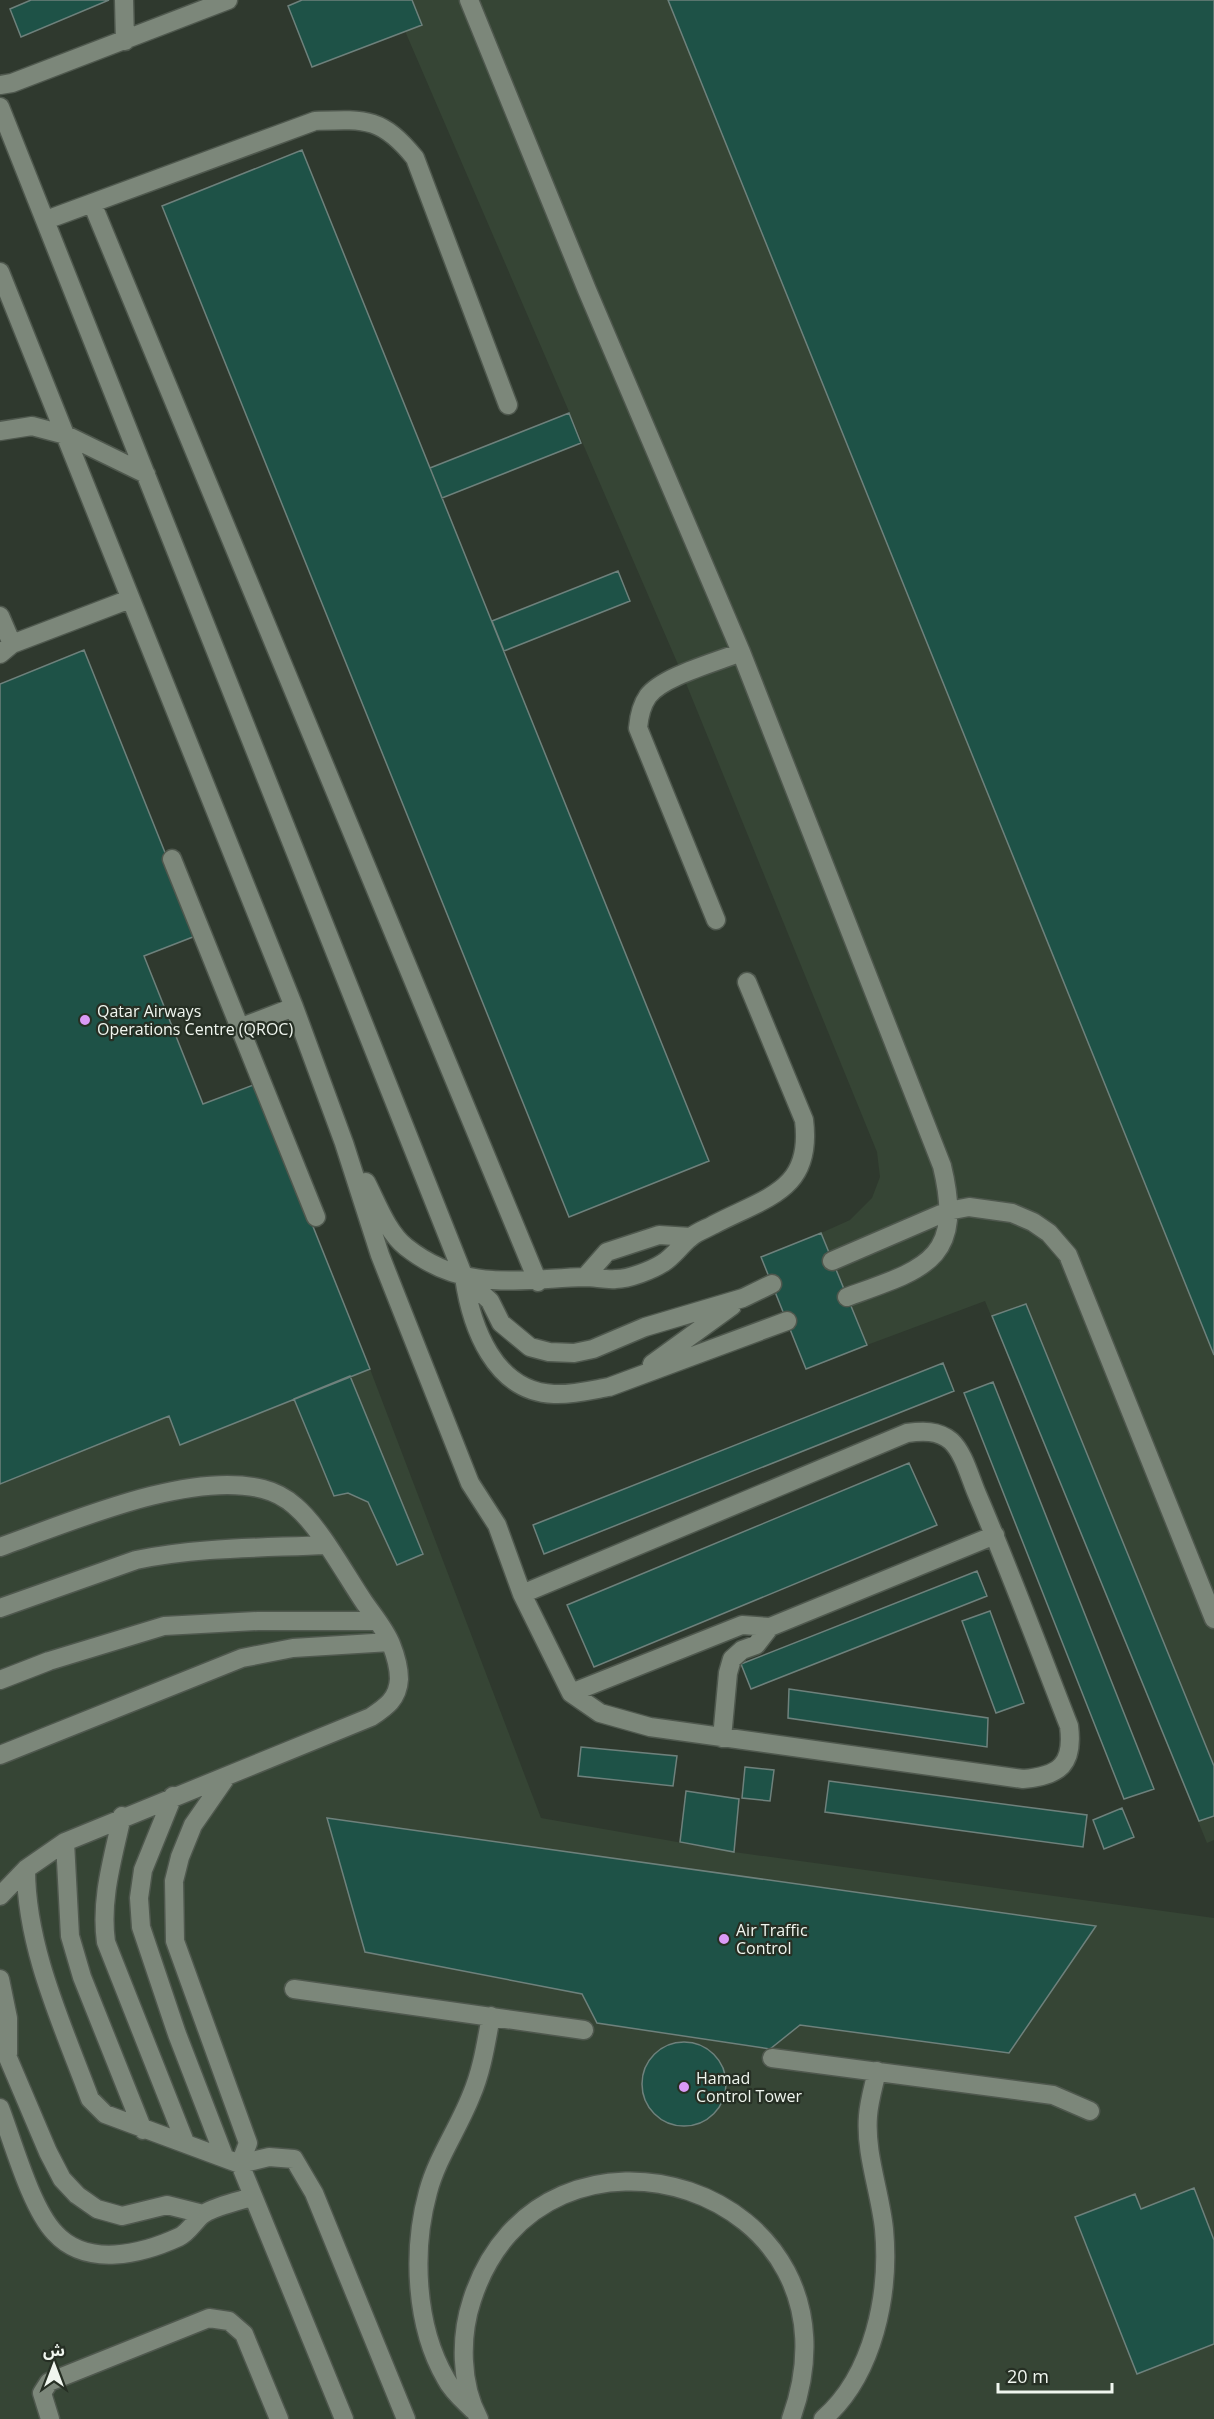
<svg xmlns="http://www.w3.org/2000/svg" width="1214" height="2419" font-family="'Open Sans','Noto Sans Arabic',sans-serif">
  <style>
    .built { fill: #364535 }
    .building { fill: #1e5247; stroke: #6e817c; stroke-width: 1.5 }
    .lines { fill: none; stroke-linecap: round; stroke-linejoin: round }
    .lane-casing { stroke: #4f584e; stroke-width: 21 }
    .lane { stroke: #7c877a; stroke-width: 18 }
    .poi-dot { fill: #da9af6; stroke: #262f24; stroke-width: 2 }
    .labels { text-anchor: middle; stroke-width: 4.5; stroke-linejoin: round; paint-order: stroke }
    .poi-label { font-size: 16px; fill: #f0f6ef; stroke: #262f24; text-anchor: start }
  </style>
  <rect width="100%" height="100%" fill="#2f392e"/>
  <path class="built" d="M302 0H1214V1840L1207 1843 985 1301 867 1345 821 1233 850 1220 872 1198 880 1177 877 1152 683 676 405 31 312 67 288 6Z
    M84 650 144 956 203 1104 370 1369 541 1818 734 1852 1214 1918V2419H0V684Z"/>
  <path class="building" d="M31 0H109L21 37 10 9Z
    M302 0H412L422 25 312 67 288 6Z
    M668 0H1214V1355Z
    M302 150 709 1161 569 1217 162 206Z
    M569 413 581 443 442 498 430 468Z
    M618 571 630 601 504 651 492 621Z
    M84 650 198 935 144 956 203 1104 256 1084 370 1369 180 1445 169 1416 0 1484V684Z
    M821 1233 867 1345 806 1369 761 1257Z
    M1026 1304 1214 1766V1816L1199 1821 992 1316Z
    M943 1363 954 1391 544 1554 533 1525Z
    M350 1376 423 1554 397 1565 368 1502 348 1493 334 1496 294 1399Z
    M993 1382 1154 1789 1124 1799 964 1393Z
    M909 1463 937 1525 594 1667 567 1605Z
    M977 1571 987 1596 751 1689 741 1664Z
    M990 1611 1024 1703 996 1713 962 1621Z
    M789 1689 988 1718 987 1747 788 1718Z
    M581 1747 677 1756 673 1786 578 1776Z
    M745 1767 774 1770 770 1801 742 1798Z
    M829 1781 1087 1815 1083 1847 825 1812Z
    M686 1791 739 1799 734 1852 680 1842Z
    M1122 1808 1134 1837 1104 1849 1093 1820Z
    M327 1818 1096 1926 1009 2053 800 2025 770 2049 597 2023 582 1994 365 1952Z
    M642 2084a42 42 0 1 1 84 0a42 42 0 1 1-84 0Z
    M1194 2188 1214 2240V2344L1137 2374 1075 2217 1135 2194 1141 2209Z"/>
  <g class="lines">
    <defs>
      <path id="lane" d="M124 0 125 41
        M469 0 587 290 741 652 942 1166C965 1261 924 1269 847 1297
        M0 85 12 83 228 0
        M0 107 464 1277C471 1326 494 1392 554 1394 572 1395 592 1390 609 1387L787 1321
        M92 203 538 1282
        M46 220 315 121C365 119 382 117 415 158L508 405
        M0 272 294 1007 344 1143 380 1255 470 1483 497 1525 522 1594 571 1693 600 1713 650 1727 1023 1779C1060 1776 1074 1764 1069 1726 1039 1649 1010 1571 977 1494 970 1478 964 1453 951 1441 938 1430 922 1431 907 1433L522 1594
        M0 431 32 426 66 435 146 474
        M0 616 12 644
        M0 654 12 644 130 599
        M172 859 316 1217
        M716 920 638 728C639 716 641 706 648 696 663 676 717 662 741 652
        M239 1028 294 1007
        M366 1182C377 1203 387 1232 406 1247 464 1293 519 1279 585 1277 595 1277 606 1280 616 1279 629 1279 652 1270 663 1263 673 1257 681 1245 690 1238 696 1232 706 1229 713 1225 766 1197 813 1191 804 1120L747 982
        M832 1261 948 1211 969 1207 1012 1213 1033 1222 1049 1233 1068 1255 1214 1619
        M464 1277 490 1301 501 1323 530 1347 549 1352 574 1353 593 1349 645 1327 743 1298 772 1284
        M585 1277 607 1252 659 1235 691 1237
        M652 1364 732 1306
        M0 1547C71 1522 189 1470 263 1489 275 1492 286 1498 295 1506 320 1527 345 1574 364 1602 373 1615 385 1629 391 1644 395 1654 399 1668 399 1679 398 1699 386 1707 371 1717L65 1842 26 1869 0 1896
        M0 1608 136 1560C198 1547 263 1548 326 1545
        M0 1680 49 1661 164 1626 258 1621H377
        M571 1693 742 1625 770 1627 995 1535
        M722 1738 728 1673 732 1659 742 1650 756 1645 770 1627
        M0 1755 242 1658 293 1648 390 1642
        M227 1776 193 1825 180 1857 174 1881 175 1941 248 2143 240 2164 344 2419
        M173 1796 143 1870 139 1898 141 1927 177 2034 224 2156
        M122 1816C113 1858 100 1899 106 1942L185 2142
        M65 1842 70 1936 82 1977 143 2130
        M26 1869C26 1948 63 2026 90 2099L105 2114 240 2164 269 2157 294 2159 314 2193 406 2419
        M0 1979 8 2018V2054
        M294 1989 584 2030
        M0 2039 48 2152 62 2179 77 2195 97 2209 122 2216 167 2205 203 2214
        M772 2058 1053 2095 1090 2111
        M0 2108C13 2142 31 2208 55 2233 87 2268 142 2254 179 2237 188 2233 194 2222 202 2215 214 2206 238 2202 253 2196
        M473 2410C464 2401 452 2391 446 2379 415 2326 412 2250 428 2192 437 2158 458 2129 471 2096 482 2071 486 2043 491 2016
        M50 2419 42 2393 49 2382 209 2318 229 2321 244 2334 279 2419
        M479 2419C460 2384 460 2336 472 2300 541 2085 875 2185 791 2419
        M823 2419C874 2375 890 2293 884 2229 880 2191 865 2154 868 2116 869 2101 874 2085 877 2071"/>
    </defs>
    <use href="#lane" class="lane-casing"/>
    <use href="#lane" class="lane"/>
  </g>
  <g class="poi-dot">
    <circle cx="85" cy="1020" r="6"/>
    <circle cx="724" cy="1939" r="6"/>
    <circle cx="684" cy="2087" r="6"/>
  </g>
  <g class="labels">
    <g class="poi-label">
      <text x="97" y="1017">Qatar Airways<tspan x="97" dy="18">Operations Centre (QROC)</tspan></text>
      <text x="736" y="1936">Air Traffic<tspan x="736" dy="18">Control</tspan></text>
      <text x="696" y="2084">Hamad<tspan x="696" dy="18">Control Tower</tspan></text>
    </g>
  </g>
  <g transform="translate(54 2365)" stroke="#262f24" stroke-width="4.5" paint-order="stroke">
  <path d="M0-4.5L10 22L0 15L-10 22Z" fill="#f0f6ef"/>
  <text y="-9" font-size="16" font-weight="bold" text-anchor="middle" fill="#f0f6ef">ش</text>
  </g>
  <path d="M998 2383v9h114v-9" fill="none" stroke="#f0f6ef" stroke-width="3"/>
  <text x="1007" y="2383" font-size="18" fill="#f0f6ef" stroke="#262f24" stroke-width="4.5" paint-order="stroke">20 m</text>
</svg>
